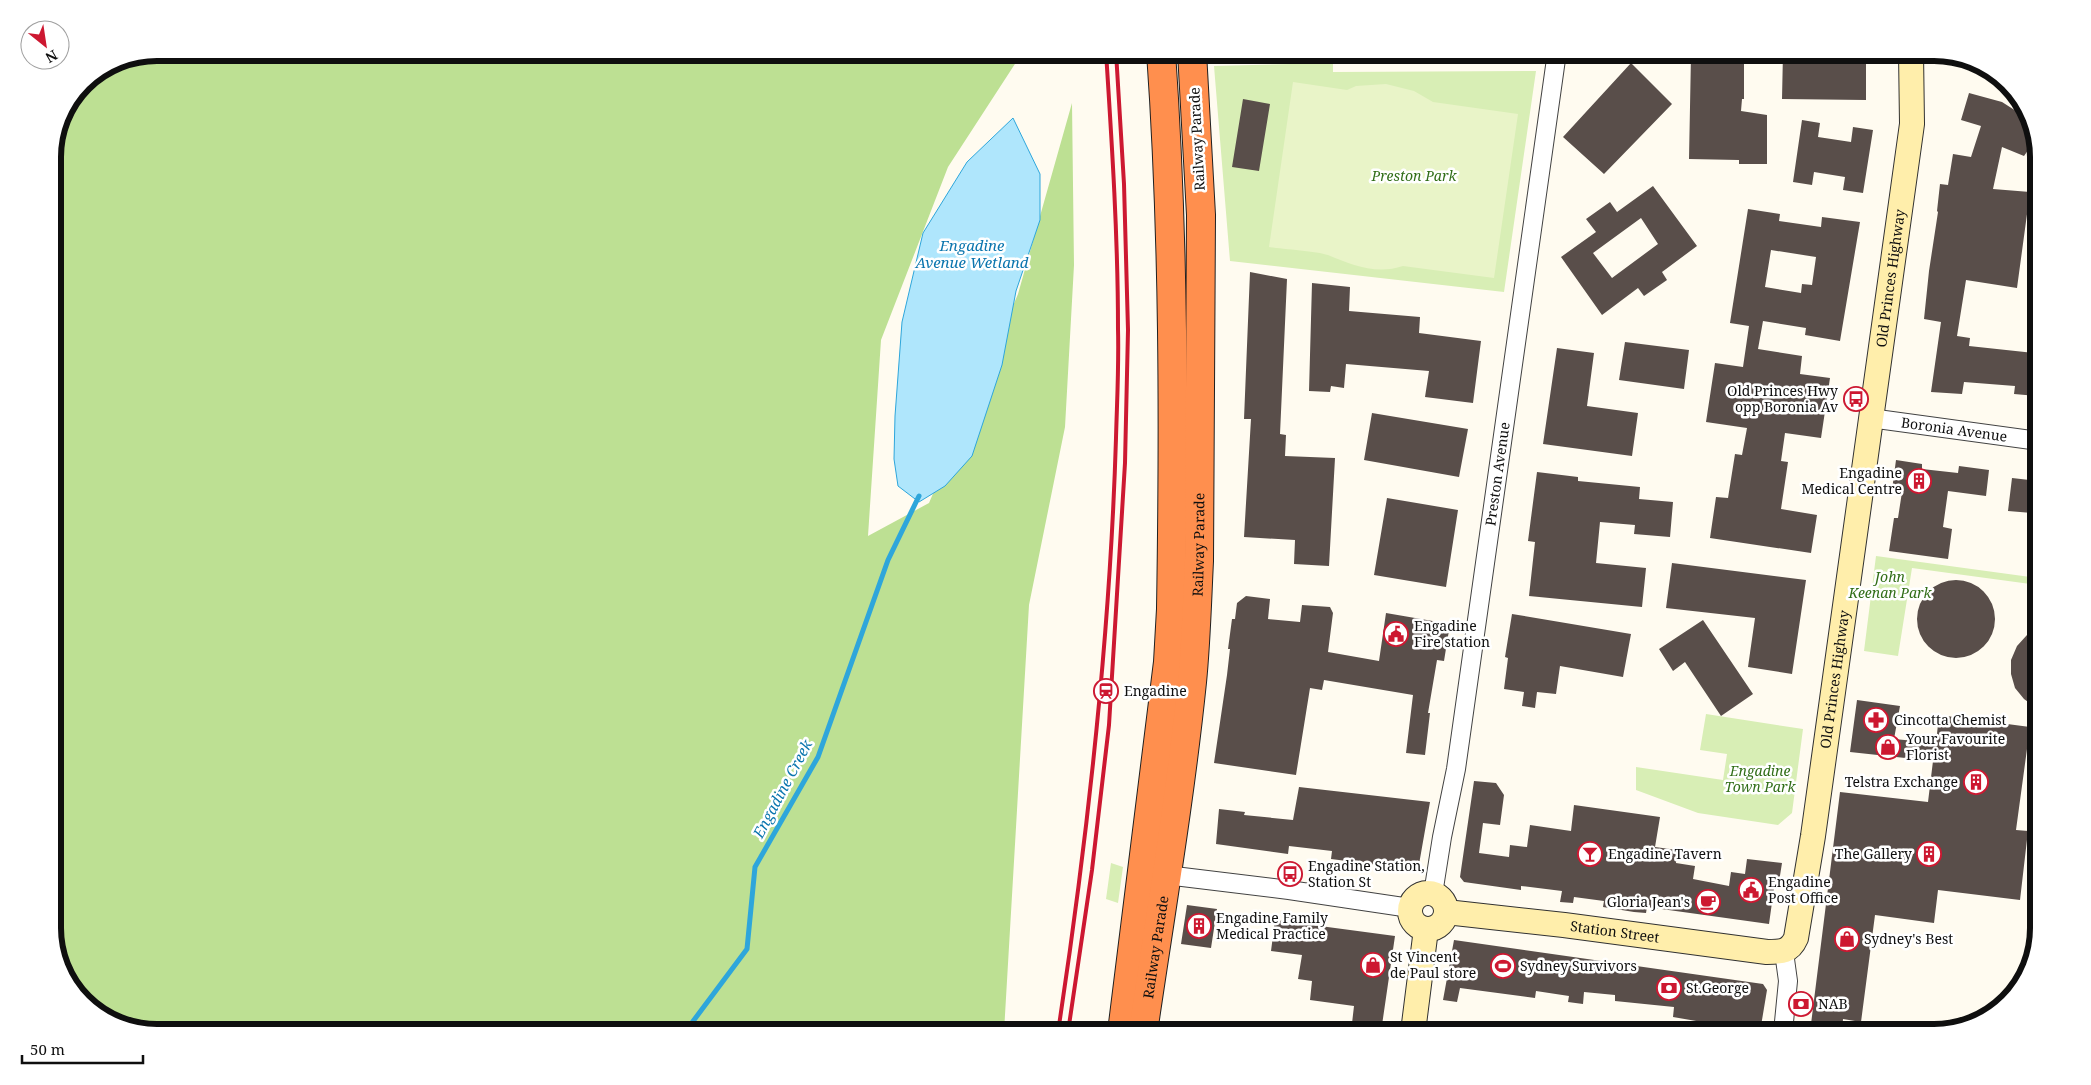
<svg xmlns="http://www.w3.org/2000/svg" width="2091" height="1085" font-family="'Noto Serif',serif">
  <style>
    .green { fill: #d8eeb5 }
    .forest { fill: #bde093 }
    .pitch { fill: #e9f4c8 }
    .water { fill: #afe6fc; stroke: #2ea6db }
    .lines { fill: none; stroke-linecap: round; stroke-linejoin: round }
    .stream { stroke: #2ea6db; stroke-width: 5 }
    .building { fill: #594e4a; fill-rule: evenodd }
    .street-casing { stroke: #424242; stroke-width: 20 }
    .secondary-casing { stroke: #313131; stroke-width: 26 }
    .highway-casing { stroke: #202020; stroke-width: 30 }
    .street { stroke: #fff; stroke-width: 18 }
    .secondary { stroke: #ffeeab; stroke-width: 24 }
    .highway { stroke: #ff8f4e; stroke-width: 28 }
    .rail { stroke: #cd1831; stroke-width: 4 }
    .labels { text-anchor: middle; stroke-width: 5; stroke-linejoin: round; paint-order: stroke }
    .street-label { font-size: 14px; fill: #0f0f0f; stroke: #fff }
    .park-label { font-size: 14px; font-style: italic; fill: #316e18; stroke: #fff }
    .poi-label { font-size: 14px; fill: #0f0f0f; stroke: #fff; text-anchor: start }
    .water-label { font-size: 15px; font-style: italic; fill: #0a75ae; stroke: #fff }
    .rim { fill: none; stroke: #0f0f0f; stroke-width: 6 }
  </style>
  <rect width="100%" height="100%" fill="#fffbf0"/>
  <path class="green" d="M1333 63V72L1536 71 1504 292 1230 261 1214 66Z
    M1876 556 2038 578V585L1912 568 1898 656 1864 651Z
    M1706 714 1803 729 1792 813 1778 825 1698 813 1636 790V767L1723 780 1727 754 1700 750Z
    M1111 863 1123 867 1118 903 1106 899Z"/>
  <path class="forest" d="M158 52 1022 53 948 167 881 340 868 536 929 503 1018 294 1072 103 1074 265 1065 427 1029 605 1004 1032H158L111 1022 70 986 53 935V151L61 117 83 83 118 60Z"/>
  <path class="pitch" d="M1293 82 1347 90 1356 86 1386 84 1414 91 1433 102 1518 114 1494 278 1403 266C1376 275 1352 265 1328 255 1317 251 1283 249 1269 247Z"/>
  <path class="water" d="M1013 118 1040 174V220L1016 291 1002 365 972 456 945 486 919 502 898 486 894 459 895 416 902 322 923 233 967 162Z"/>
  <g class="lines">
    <path class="stream" d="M685 1032 747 949 755 867 818 757 888 560 919 496"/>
  </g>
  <path class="building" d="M1783 52 1841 55V52H1866V100L1782 99Z
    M1691 55 1744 56V99H1742L1741 111 1767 115V164H1739V160L1689 159Z
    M1631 63 1672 104 1604 174 1563 137Z
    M1969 93 2002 102 2027 118 2035 140 2024 156 2002 147 1993 189 2030 192 2017 288 1966 280 1957 336 1970 338 1969 346 2035 353 2034 369H2038V396L2014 394 2015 386 1964 382 1962 394 1931 392 1941 322 1924 319 1929 271 1938 212 1937 211 1940 184 1948 185 1953 154 1971 157 1981 126 1961 120Z
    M1243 99 1270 104 1259 171 1232 167Z
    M1802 120 1820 123 1818 137 1851 142 1853 127 1873 130 1863 193 1843 190 1845 177 1814 172 1812 185 1793 182Z
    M1653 186 1697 246 1662 272 1667 280 1644 296 1638 288 1602 315 1561 257 1596 232 1586 219 1610 202 1617 212ZM1641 218 1658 244 1612 278 1593 253Z
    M1748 209 1780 214 1779 221 1821 227 1822 217 1860 222 1840 341 1805 335 1806 328 1763 321 1758 349 1802 356 1800 374 1830 378 1821 438 1785 433 1781 461 1788 462 1781 509 1817 515 1811 553 1710 538 1716 497 1728 498 1735 454 1742 455 1747 428 1706 422 1715 363 1743 367 1749 326 1730 323ZM1771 250 1816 257 1812 285 1802 284 1801 293 1765 287Z
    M1250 272 1287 279 1280 434 1286 435 1285 456 1335 458 1329 566 1294 564 1295 540 1244 537 1251 419H1244Z
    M1312 283 1350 287 1349 311 1420 317 1419 333 1481 341 1473 403 1425 397 1429 371 1346 364 1344 388 1331 386 1330 392 1309 391Z
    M1625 342 1689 350 1684 389 1619 380Z
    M1557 348 1594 353 1587 406 1638 413 1632 456 1543 444Z
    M1372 413 1468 429 1459 477 1364 460Z
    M1896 460 1922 464V469L1958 473 1959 466 1989 470 1986 496 1948 491 1943 527 1952 529 1948 559 1889 551 1894 518H1898L1902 492 1892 490Z
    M1537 472 1578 477V481L1640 487 1639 499 1673 502 1670 537 1634 534 1635 525 1600 522 1596 563 1646 568 1642 607 1529 596 1535 542 1528 541Z
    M2012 478 2038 481 2032 513 2008 511Z
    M1387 498 1458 510 1446 587 1374 575Z
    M1672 563 1806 580 1792 674 1748 667 1755 618 1666 608Z
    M1917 619a39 39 0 1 1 78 0a39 39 0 1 1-78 0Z
    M1246 596 1270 599 1268 619 1300 622 1302 605 1330 607 1333 613 1328 652 1379 661 1386 613 1450 624 1444 661 1437 660 1428 713H1430L1425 755 1406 753 1413 695 1324 680 1322 690 1310 688 1296 775 1214 763 1227 675 1230 649H1228L1232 619H1235L1237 603Z
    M1512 614 1631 634 1623 677 1560 666 1556 694 1537 692 1535 708 1522 706 1524 692 1504 689 1508 658 1505 657Z
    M1703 620 1753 694 1721 716 1685 662 1673 671 1659 649Z
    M2038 629V709L2024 699 2015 688 2011 674V660L2017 646 2027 635Z
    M1857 700 1900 706 1894 739 1936 743 1939 715 2030 727 2016 830 2028 831 2020 900 1938 890 1934 923 1875 915 1861 1022 1843 1019 1842 1032H1810L1840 792 1928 802 1933 761 1850 752Z
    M1474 781 1496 783 1504 795 1500 825 1483 823 1479 853 1509 857 1510 845 1527 847 1530 825 1571 831 1574 805 1660 817 1655 847 1677 850 1676 863 1695 866 1693 879 1729 886 1731 872 1745 874 1747 859 1782 863 1778 888H1774L1769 924 1647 907 1646 913 1634 912 1603 907 1604 901 1574 897 1573 903 1560 902 1562 891 1521 886V890L1464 882 1460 877Z
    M1299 787 1430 802 1418 870 1331 859 1332 851 1289 846 1288 854 1216 844 1219 809 1245 812 1244 815 1293 820Z
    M1187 905 1217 909 1211 948 1181 944Z
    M1275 920 1395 936 1381 1032H1351L1354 1006 1310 1000 1312 981 1298 979 1302 955 1271 951Z
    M1454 940 1763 984 1767 990 1760 1032H1700L1702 1022 1673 1017 1674 1007 1615 1001V995L1584 992 1583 1004 1568 1002 1569 996 1536 991 1535 998 1460 988 1457 1002 1443 1000Z"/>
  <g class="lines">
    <defs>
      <g id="street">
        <path id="s1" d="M1870 418 2038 441"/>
        <path d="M1166 875 1289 890 1410 908"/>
        <path id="s2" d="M1433 894 1442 837 1456 769 1557 52"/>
        <path d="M1783 1032 1788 981 1784 952"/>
      </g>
      <g id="secondary">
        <circle cx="1428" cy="911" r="18"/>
        <path id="s3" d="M1446 912 1564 925 1767 952C1781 952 1790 952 1796 938L1813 836 1912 124 1911 52"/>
        <path d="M1413 1032 1426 929"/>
      </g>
      <g id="highway">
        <path d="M1122 1032 1168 662 1171 609C1174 423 1174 238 1161 52"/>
        <path id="s4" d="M1143 1032C1160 916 1180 799 1192 682 1196 642 1197 601 1199 561L1201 215 1192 52"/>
      </g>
    </defs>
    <use href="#street" class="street-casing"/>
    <use href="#secondary" class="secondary-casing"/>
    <use href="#highway" class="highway-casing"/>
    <use href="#street" class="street"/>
    <use href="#secondary" class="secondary"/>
    <use href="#highway" class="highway"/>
    <path class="rail" d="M1058 1032C1088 835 1110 637 1116 438 1117 401 1119 365 1118 329 1118 237 1112 145 1106 52
      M1068 1032 1092 870 1109 725 1125 463 1128 330 1124 184 1116 52"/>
  </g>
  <defs>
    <symbol id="bus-ring" viewBox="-11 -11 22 22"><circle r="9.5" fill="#fff" stroke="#cd1831" stroke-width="1.5"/><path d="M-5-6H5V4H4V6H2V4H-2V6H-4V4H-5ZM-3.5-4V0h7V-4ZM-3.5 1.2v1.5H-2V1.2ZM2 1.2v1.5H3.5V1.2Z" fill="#cd1831"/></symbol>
    <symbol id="building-ring" viewBox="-11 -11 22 22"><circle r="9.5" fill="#fff" stroke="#cd1831" stroke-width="1.5"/><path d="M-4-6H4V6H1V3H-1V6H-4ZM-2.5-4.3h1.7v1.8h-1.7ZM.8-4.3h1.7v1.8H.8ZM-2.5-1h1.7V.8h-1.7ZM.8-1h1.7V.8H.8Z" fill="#cd1831"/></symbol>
    <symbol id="civic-ring" viewBox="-11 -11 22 22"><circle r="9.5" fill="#fff" stroke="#cd1831" stroke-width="1.5"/><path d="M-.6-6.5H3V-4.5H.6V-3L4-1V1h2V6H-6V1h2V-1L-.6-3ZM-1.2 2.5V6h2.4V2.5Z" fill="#cd1831"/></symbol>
    <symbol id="station-ring" viewBox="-11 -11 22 22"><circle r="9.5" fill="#fff" stroke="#cd1831" stroke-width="1.5"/><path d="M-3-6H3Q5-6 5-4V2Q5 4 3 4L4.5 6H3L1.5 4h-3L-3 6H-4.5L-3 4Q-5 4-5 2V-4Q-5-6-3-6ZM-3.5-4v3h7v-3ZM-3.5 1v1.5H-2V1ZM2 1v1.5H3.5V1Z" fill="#cd1831"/></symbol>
    <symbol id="pharmacy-ring" viewBox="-11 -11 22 22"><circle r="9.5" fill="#fff" stroke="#cd1831" stroke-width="1.5"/><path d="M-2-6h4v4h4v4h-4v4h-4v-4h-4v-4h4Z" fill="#cd1831"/></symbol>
    <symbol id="shop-ring" viewBox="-11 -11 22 22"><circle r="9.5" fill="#fff" stroke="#cd1831" stroke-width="1.5"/><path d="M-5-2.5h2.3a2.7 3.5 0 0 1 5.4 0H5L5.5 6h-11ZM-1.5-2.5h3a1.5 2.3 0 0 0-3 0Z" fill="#cd1831"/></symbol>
    <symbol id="bar-ring" viewBox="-11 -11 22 22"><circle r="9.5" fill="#fff" stroke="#cd1831" stroke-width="1.5"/><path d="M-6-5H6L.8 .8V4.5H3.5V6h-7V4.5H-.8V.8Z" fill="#cd1831"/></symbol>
    <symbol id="cafe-ring" viewBox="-11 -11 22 22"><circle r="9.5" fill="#fff" stroke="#cd1831" stroke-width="1.5"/><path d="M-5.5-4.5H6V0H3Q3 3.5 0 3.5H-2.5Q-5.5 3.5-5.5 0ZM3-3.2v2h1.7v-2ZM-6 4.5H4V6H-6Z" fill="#cd1831"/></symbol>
    <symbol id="stadium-ring" viewBox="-11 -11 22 22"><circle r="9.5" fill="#fff" stroke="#cd1831" stroke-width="1.5"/><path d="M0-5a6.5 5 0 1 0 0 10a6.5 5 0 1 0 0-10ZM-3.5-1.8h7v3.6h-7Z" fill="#cd1831"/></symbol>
    <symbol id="bank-ring" viewBox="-11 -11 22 22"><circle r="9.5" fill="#fff" stroke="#cd1831" stroke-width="1.5"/><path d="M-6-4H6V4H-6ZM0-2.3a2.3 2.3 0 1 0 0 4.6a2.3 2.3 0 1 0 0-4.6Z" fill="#cd1831"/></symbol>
  </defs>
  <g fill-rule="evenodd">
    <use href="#bus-ring" x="1842" y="385" width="28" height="28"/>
    <use href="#building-ring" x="1905" y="467" width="28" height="28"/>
    <use href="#civic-ring" x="1382" y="620" width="28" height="28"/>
    <use href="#station-ring" x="1092" y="677" width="28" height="28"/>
    <use href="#pharmacy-ring" x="1862" y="706" width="28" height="28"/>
    <use href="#shop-ring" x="1874" y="733" width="28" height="28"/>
    <use href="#building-ring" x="1962" y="768" width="28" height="28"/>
    <use href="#bar-ring" x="1576" y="840" width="28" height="28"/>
    <use href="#building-ring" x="1915" y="840" width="28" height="28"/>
    <use href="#bus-ring" x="1276" y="860" width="28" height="28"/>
    <use href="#civic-ring" x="1737" y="876" width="28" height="28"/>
    <use href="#cafe-ring" x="1694" y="888" width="28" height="28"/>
    <use href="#building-ring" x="1185" y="912" width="28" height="28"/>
    <use href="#shop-ring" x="1833" y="925" width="28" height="28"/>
    <use href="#shop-ring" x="1359" y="951" width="28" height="28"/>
    <use href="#stadium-ring" x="1489" y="952" width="28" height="28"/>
    <use href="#bank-ring" x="1655" y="974" width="28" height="28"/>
    <use href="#bank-ring" x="1787" y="990" width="28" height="28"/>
  </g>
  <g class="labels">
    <g class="street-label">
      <text transform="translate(1197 139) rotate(-93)" y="5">Railway Parade</text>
      <text dy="5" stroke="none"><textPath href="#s3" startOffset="1025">Old Princes Highway</textPath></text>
      <text dy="5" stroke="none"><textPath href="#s1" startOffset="85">Boronia Avenue</textPath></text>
      <text dy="5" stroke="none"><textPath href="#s2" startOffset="425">Preston Avenue</textPath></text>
      <text dy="5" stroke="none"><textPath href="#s4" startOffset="491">Railway Parade</textPath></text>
      <text dy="5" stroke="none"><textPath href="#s3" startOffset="620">Old Princes Highway</textPath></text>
      <text dy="5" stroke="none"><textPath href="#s3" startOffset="170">Station Street</textPath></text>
      <text dy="5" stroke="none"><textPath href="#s4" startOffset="86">Railway Parade</textPath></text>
    </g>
    <g class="park-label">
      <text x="1414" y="181">Preston Park</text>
      <text x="1890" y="582">John<tspan x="1890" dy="16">Keenan Park</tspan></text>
      <text x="1760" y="776">Engadine<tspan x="1760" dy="16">Town Park</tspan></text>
    </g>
    <g class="poi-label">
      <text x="1838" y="396" text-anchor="end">Old Princes Hwy<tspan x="1838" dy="16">opp Boronia Av</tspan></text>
      <text x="1902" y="478" text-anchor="end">Engadine<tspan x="1902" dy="16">Medical Centre</tspan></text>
      <text x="1414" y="631">Engadine<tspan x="1414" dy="16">Fire station</tspan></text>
      <text x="1124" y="696">Engadine</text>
      <text x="1894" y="725">Cincotta Chemist</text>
      <text x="1906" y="744">Your Favourite<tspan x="1906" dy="16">Florist</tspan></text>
      <text x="1958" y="787" text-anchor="end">Telstra Exchange</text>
      <text x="1608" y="859">Engadine Tavern</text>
      <text x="1912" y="859" text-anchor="end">The Gallery</text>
      <text x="1308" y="871">Engadine Station,<tspan x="1308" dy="16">Station St</tspan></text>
      <text x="1768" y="887">Engadine<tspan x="1768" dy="16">Post Office</tspan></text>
      <text x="1690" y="907" text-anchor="end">Gloria Jean's</text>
      <text x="1216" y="923">Engadine Family<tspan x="1216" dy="16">Medical Practice</tspan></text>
      <text x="1864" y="944">Sydney's Best</text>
      <text x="1390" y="962">St Vincent<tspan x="1390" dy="16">de Paul store</tspan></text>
      <text x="1520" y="971">Sydney Survivors</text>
      <text x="1686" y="993">St.George</text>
      <text x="1818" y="1009">NAB</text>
    </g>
    <g class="water-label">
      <text x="972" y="251">Engadine<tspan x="972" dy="17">Avenue Wetland</tspan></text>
      <text transform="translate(783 789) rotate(-62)" y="5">Engadine Creek</text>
    </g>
  </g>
  <path d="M0 0H2091V1085H0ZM157 61H1934A96 96 0 0 1 2030 157V928A96 96 0 0 1 1934 1024H157A96 96 0 0 1 61 928V157A96 96 0 0 1 157 61Z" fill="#fff" fill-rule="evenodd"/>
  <path class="rim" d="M157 61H1934A96 96 0 0 1 2030 157V928A96 96 0 0 1 1934 1024H157A96 96 0 0 1 61 928V157A96 96 0 0 1 157 61Z"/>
  <g transform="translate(45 45) rotate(150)"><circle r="24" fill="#ffffff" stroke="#9f9f9f"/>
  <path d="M0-4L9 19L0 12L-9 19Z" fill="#cd1831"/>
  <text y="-8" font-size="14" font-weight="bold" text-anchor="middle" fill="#0f0f0f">N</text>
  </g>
  <path d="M22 1055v8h121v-8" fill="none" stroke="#0f0f0f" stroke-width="2.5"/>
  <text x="30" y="1055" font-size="15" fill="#0f0f0f" stroke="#ffffff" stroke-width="4" paint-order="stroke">50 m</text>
</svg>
